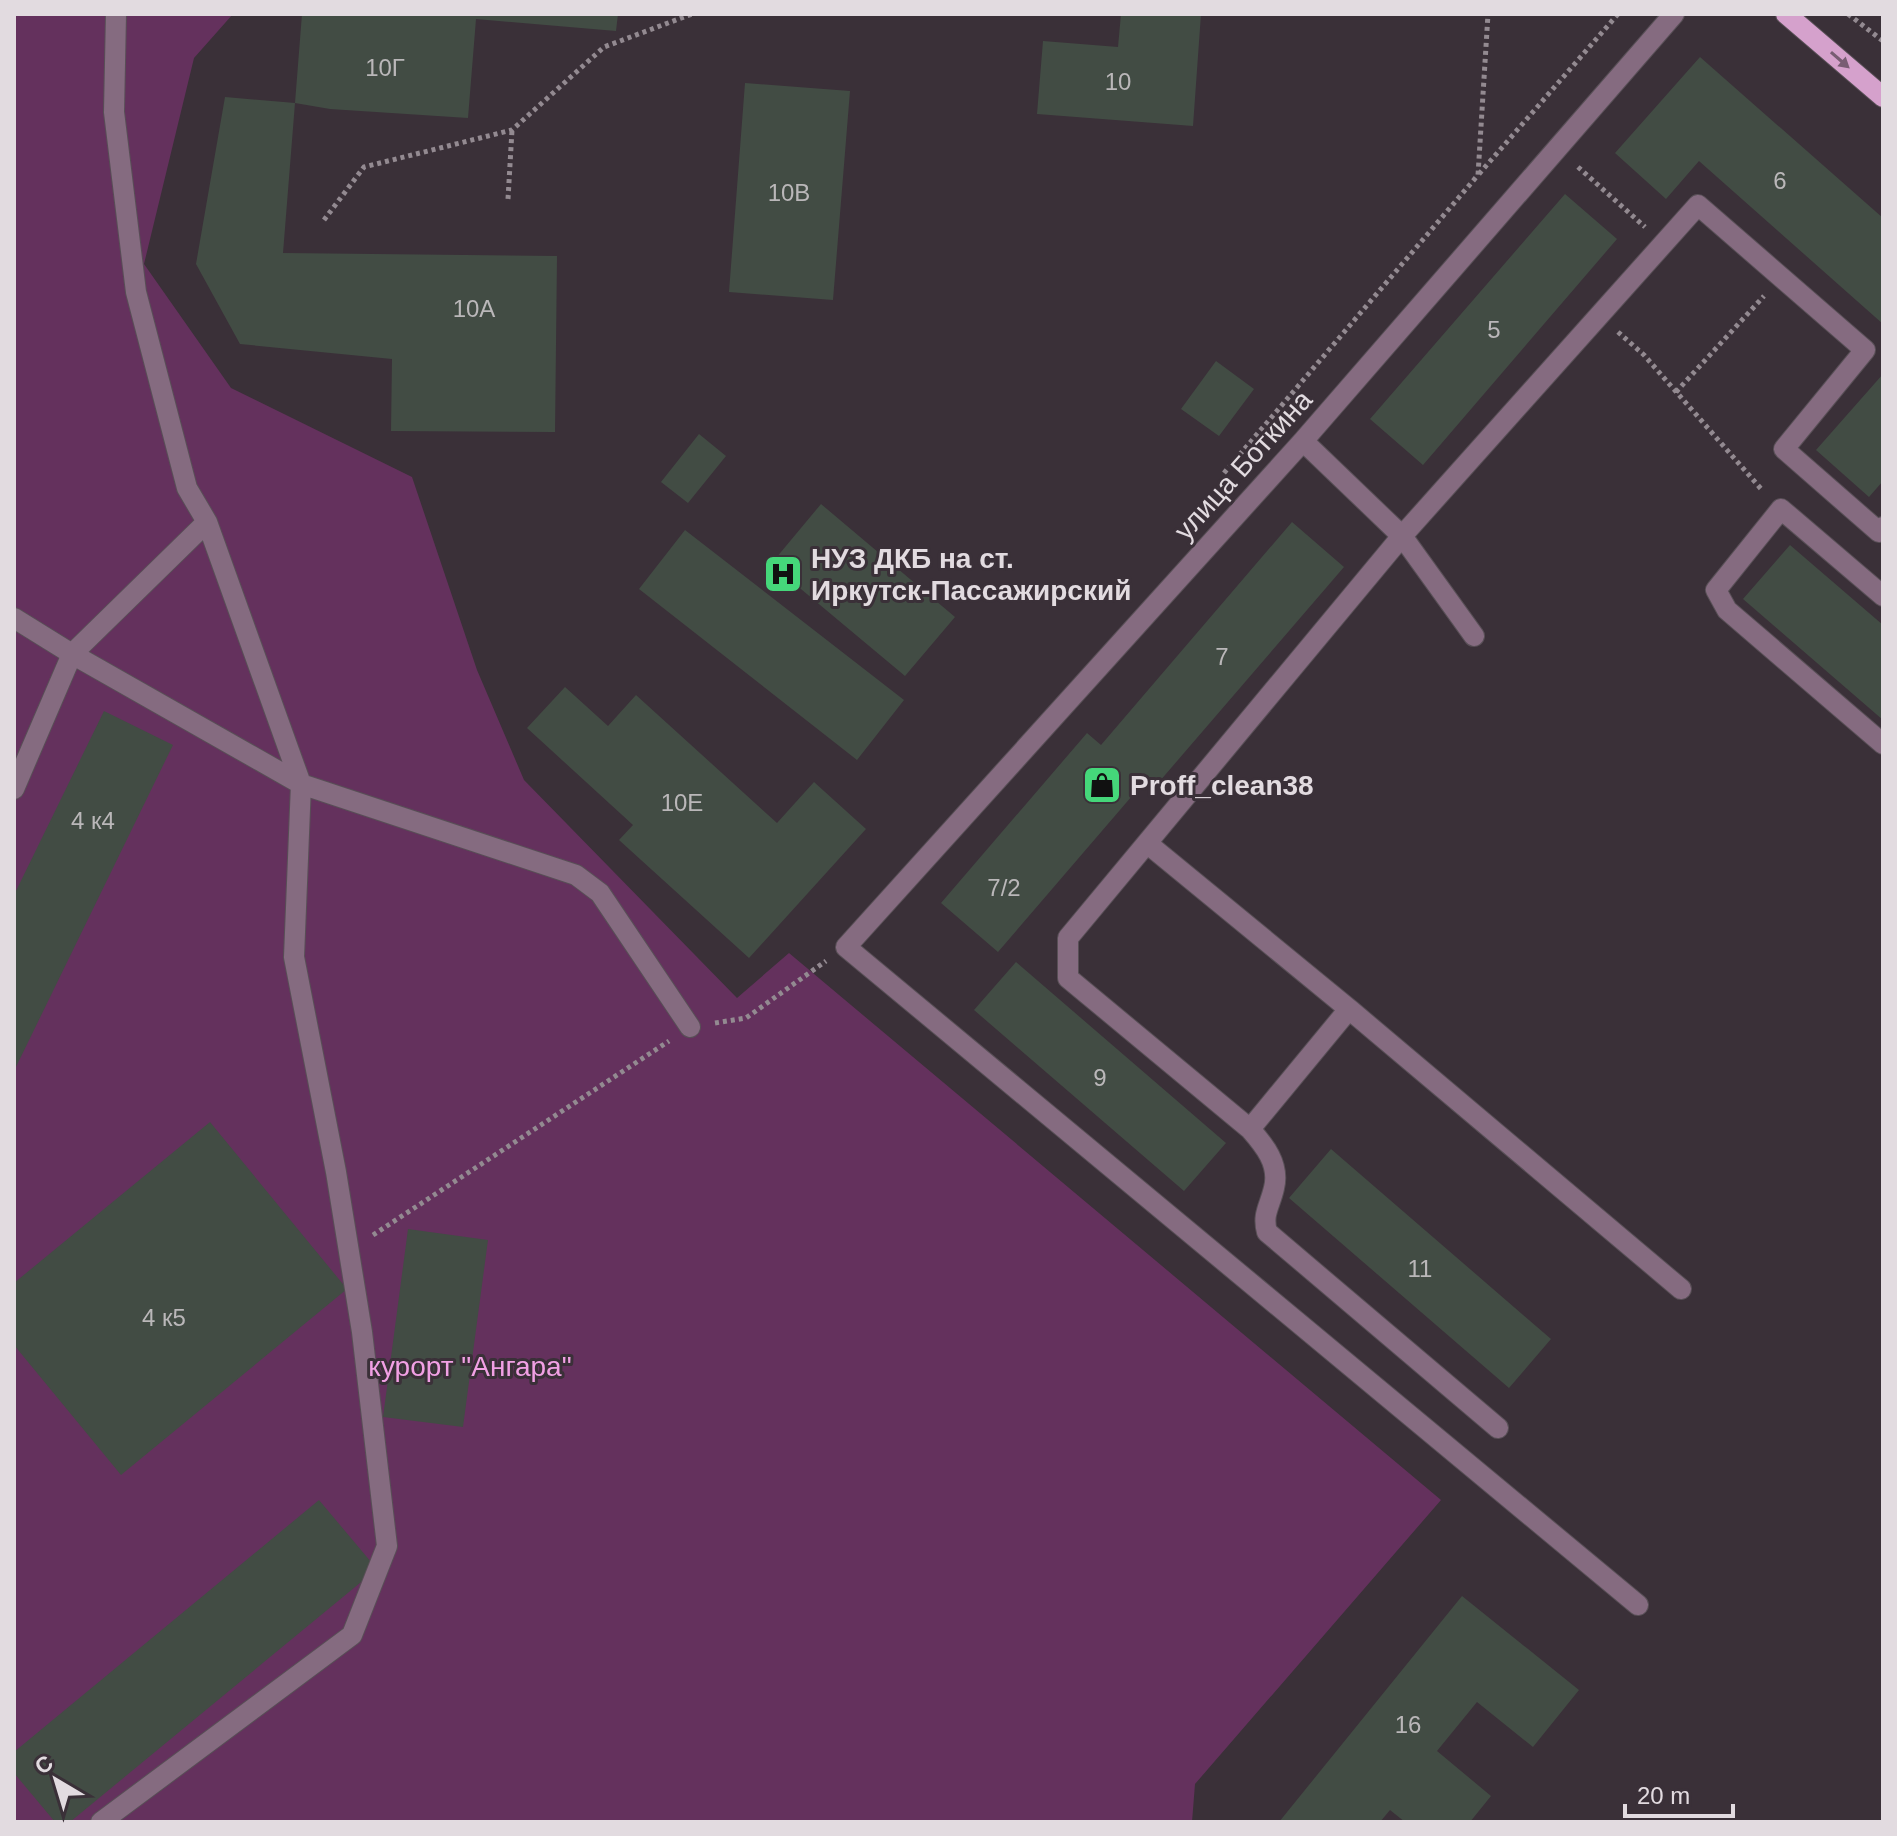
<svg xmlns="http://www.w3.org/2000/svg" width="1897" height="1836" font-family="Helvetica,sans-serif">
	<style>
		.green { fill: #64315d }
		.building { fill: #424c44 }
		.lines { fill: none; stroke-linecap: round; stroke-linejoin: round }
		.minor-casing { stroke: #584f56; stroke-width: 22 }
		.major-casing { stroke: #584f56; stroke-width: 22 }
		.path { stroke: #938a91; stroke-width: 5; stroke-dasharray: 4 4; stroke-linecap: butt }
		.minor { stroke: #856b80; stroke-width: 20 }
		.major { stroke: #d5a1cc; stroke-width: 20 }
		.oneway { fill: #785d73 }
		.labels { text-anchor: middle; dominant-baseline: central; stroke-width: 6; stroke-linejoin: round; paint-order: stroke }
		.number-label { font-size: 24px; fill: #bab7b9 }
		.street-label { font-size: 28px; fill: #e2dbe0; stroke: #3a3038 }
		.poi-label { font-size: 28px; font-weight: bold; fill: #e2dbe0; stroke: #3a3038; text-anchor: start }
		.park-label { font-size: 28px; fill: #f1a0e4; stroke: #3a3038 }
	</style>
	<rect width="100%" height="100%" fill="#3a3038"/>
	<path class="green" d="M 14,14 L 233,14 L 194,58 L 144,264 L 231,388 L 412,477 L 477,670 L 524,780 L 737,998 L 789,953 L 1441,1500 L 1195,1784 L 1192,1822 L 14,1822 Z"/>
	<path class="building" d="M 302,14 L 400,15 L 618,14 L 616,31 L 476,19 L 468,118 L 330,109 L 295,103 Z
		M 1121,14 L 1201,14 L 1193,126 L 1037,114 L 1043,41 L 1118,47 Z
		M 1700,57 L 1883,218 L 1883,324 L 1699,161 L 1666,199 L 1615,153 Z
		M 745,83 L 850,91 L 833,300 L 729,292 Z
		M 225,97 L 295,103 L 283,253 L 557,256 L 555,432 L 391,431 L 392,359 L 240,344 L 196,264 Z
		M 1565,194 L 1617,239 L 1423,465 L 1370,419 Z
		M 1216,361 L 1254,389 L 1219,436 L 1181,409 Z
		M 1883,374 L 1883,481 L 1869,497 L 1816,450 Z
		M 699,434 L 726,456 L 688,503 L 661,482 Z
		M 821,504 L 955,617 L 905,676 L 771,564 Z
		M 1292,522 L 1344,567 L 1153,789 L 1144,782 L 998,952 L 941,903 L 1087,733 L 1101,745 Z
		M 685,530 L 904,700 L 857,760 L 639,589 Z
		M 1790,545 L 1883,625 L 1883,720 L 1743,599 Z
		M 565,687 L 608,726 L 636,695 L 777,823 L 814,782 L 866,829 L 749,958 L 619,840 L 633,825 L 527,728 Z
		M 104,711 L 173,745 L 14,1071 L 14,895 Z
		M 1016,962 L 1226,1143 L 1184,1191 L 974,1010 Z
		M 210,1122 L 347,1289 L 121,1475 L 14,1345 L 14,1283 Z
		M 1331,1149 L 1551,1339 L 1509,1388 L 1289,1198 Z
		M 408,1229 L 488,1240 L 463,1427 L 383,1417 Z
		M 319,1500 L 377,1569 L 70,1822 L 55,1822 L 14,1773 L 14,1752 Z
		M 1462,1596 L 1579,1690 L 1533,1747 L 1477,1702 L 1437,1751 L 1491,1796 L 1470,1822 L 1405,1822 L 1390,1810 L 1380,1822 L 1279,1822 Z"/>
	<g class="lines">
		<g class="minor-casing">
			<path id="minor" d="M 116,14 L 114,112 L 136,292 L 187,488 L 207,522 L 301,784 L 72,654 L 207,522
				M 1303,441 L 1402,536 L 1698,205 L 1865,350 L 1784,449 L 1879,532 L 1883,527
				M 1883,596 L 1781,509 L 1716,590 L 1727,610 L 1883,744
				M 14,618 L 72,654 L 14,789
				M 1474,636 L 1402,536 L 1068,938 L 1068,978 L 1250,1129 C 1264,1145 1280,1164 1274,1188 C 1270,1206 1262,1214 1267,1232 L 1498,1428
				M 1148,844 L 1349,1009 L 1250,1129
				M 1349,1009 L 1681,1289
				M 1638,1605 L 846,947 L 1303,441 L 1674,14
				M 101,1822 L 352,1635 L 387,1546 L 362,1332 L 336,1172 L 294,957 L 301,784 L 576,875 L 600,893 L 690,1027"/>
		</g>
		<g class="major-casing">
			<path id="major" d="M 1786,14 L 1883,97"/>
		</g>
		<path class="path" d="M 1848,14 L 1883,41
			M 1578,167 L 1645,227
			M 1479,174 L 1618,14
			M 508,199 L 512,130
			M 324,220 L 364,167 L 512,130 L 604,47 L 692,14
			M 1618,332 L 1644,355 L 1762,490
			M 1676,392 L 1764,296
			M 1224,473 L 1478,175 L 1488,14
			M 715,1023 L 746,1018 L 826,961
			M 373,1235 L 669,1041"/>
		<use href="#minor" class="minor"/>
		<use href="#major" class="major"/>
	</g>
	<defs><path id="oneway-solid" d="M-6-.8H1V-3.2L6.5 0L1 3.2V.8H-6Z" transform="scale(2)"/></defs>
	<use class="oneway" href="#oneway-solid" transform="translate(1840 60) rotate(41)"/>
	<defs>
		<g id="hospital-square" transform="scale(2)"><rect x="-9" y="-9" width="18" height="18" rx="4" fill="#45d77a" stroke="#3a3038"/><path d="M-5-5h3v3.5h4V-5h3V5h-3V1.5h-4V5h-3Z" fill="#111"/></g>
		<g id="shop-square" transform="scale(2)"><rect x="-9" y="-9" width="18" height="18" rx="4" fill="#45d77a" stroke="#3a3038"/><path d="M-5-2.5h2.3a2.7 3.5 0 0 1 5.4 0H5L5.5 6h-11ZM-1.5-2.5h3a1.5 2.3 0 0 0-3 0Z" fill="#111"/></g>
	</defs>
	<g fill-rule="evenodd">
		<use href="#hospital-square" x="783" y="574"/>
		<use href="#shop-square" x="1102" y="785"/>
	</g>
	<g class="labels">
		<g class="number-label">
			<text x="385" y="67">10Г</text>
			<text x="1118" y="81">10</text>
			<text x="1780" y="180">6</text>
			<text x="789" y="192">10В</text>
			<text x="474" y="308">10А</text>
			<text x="1494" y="329">5</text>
			<text x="1222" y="656">7</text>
			<text x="682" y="802">10Е</text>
			<text x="93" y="820">4 к4</text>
			<text x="1004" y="887">7/2</text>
			<text x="1100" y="1077">9</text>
			<text x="1420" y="1268">11</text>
			<text x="164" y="1317">4 к5</text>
			<text x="1408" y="1724">16</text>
		</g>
		<g class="street-label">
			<text transform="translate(1243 465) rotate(-48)">улица Боткина</text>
		</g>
		<g class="poi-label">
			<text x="811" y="558">НУЗ ДКБ на ст.<tspan x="811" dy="32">Иркутск-Пассажирский</tspan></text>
			<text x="1130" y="785">Proff_clean38</text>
		</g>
		<g class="park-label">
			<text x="470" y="1366">курорт "Ангара"</text>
		</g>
	</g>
	<rect width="1897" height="1836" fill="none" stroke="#e2dbe0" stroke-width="32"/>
	<g transform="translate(56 1780) rotate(322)" stroke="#3a3038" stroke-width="6" paint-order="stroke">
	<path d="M0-6L14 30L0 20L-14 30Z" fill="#e2dbe0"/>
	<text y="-12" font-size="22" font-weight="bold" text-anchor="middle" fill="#e2dbe0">С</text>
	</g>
	<path d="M1625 1804v12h108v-12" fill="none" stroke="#e2dbe0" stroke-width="4"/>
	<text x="1637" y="1804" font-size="24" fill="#e2dbe0" stroke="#3a3038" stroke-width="6" paint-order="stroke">20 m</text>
</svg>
